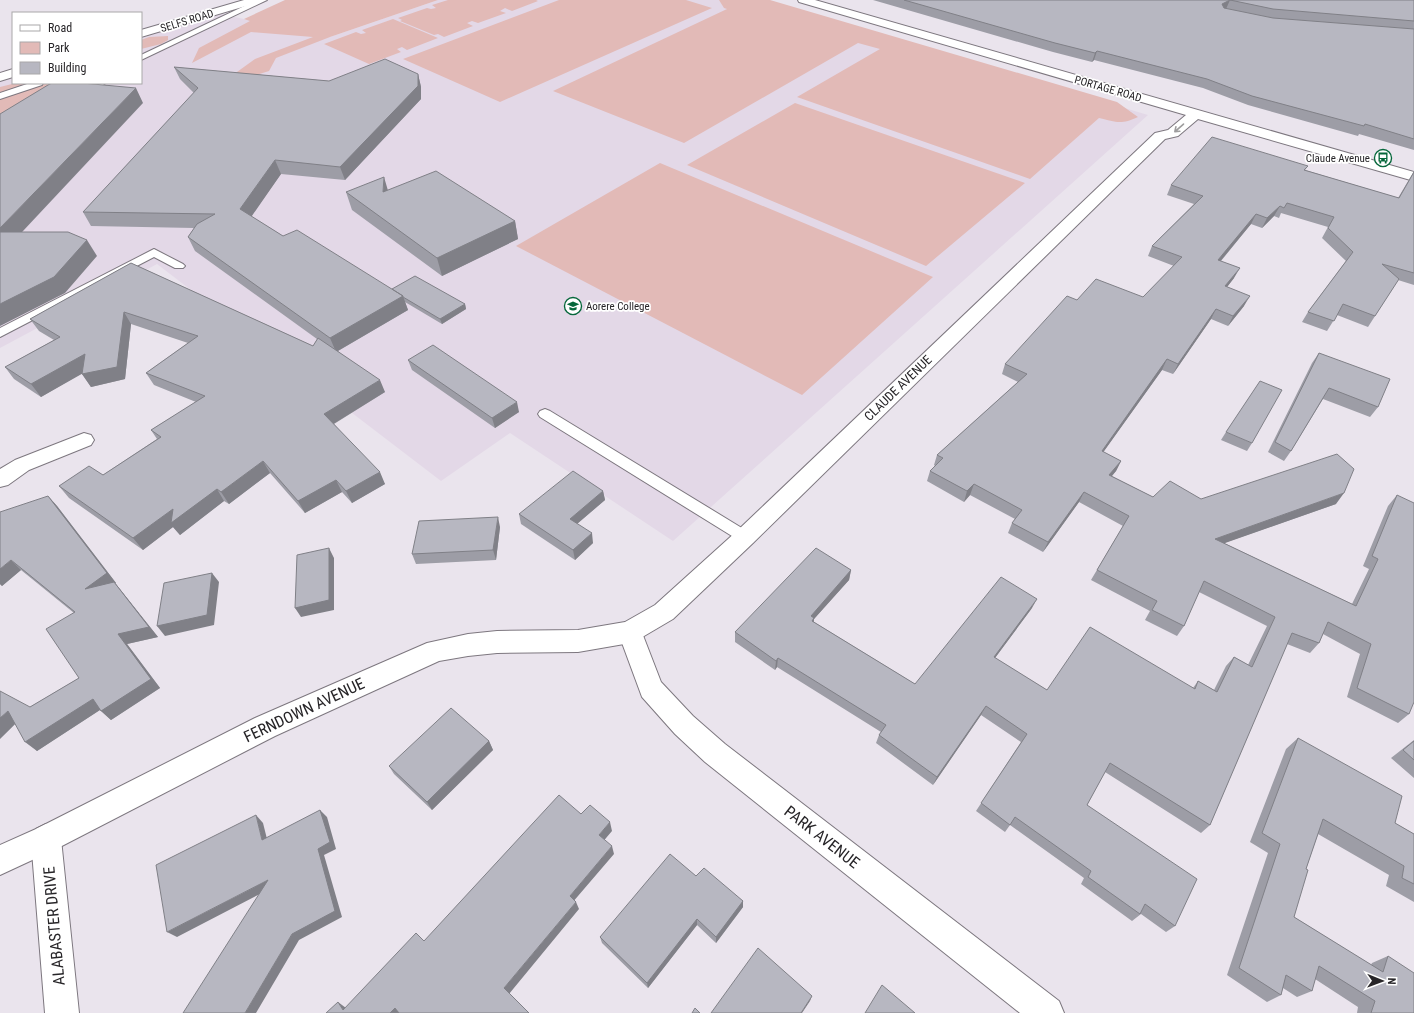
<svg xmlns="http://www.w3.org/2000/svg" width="1414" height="1013" font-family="'Roboto Condensed',sans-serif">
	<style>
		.built { fill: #e3d8e7 }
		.green { fill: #e2bab7 }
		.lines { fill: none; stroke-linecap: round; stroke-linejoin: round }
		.service-casing { stroke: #7d777f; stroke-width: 2 }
		.minor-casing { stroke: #7d777f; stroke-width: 2 }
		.tertiary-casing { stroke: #7d777f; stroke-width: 2 }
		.secondary-casing { stroke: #7d777f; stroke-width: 2 }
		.service { fill: #fff; fill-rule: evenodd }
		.minor { fill: #fff; fill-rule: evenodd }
		.tertiary { fill: #fff; fill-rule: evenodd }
		.secondary { fill: #fff; fill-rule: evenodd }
		.wall { fill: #9d9da6 }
		.shaded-wall { fill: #808087 }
		.building { fill: #b7b7c1; stroke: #808087 }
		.oneway { stroke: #9e9d9e }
		.labels { text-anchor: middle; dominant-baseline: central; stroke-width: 3.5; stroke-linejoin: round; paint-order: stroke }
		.far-street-label { font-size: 11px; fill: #272528; stroke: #fff }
		.far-poi-label { font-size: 11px; fill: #272528; stroke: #fff; text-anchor: end }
		.street-label { font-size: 13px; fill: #272528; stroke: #fff }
		.near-street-label { font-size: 16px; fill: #272528; stroke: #fff }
	</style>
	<rect width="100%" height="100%" fill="#eae4ed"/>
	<path class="built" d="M 438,0 L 763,0 L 1148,115 L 673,541 L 510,433 L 441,481 L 157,264 L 0,348 L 0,81 L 13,77 L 13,83 L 141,83 L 141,38 L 220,14 L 330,37 Z"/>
	<path class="green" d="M 285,0 L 438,0 L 330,37 L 276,58 L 269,71 L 247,78 L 230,77 L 255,59 L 313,37 L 251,32 L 192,63 L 199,48 L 250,21 L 244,19 Z
		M 448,0 L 536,0 L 538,1 L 512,11 L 505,8 L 500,11 L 506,13 L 478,23 L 472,21 L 467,23 L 473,26 L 444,37 L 438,34 L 434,35 L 400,21 L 402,20 L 398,18 L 427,8 L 431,9 L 436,8 L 432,5 Z
		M 559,0 L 686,0 L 712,8 L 500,102 L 403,59 Z
		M 719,0 L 770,0 L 1117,102 L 1138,117 C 1121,125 1116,122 1099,118 L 1030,179 L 797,97 L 880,49 L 858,43 L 684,143 L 553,91 L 727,9 L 724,8 Z
		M 393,19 L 438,38 L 407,50 L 402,47 L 397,49 L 401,52 L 369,64 L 324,44 L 356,32 L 361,34 L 366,33 L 362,30 Z
		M 168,36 L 168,40 L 161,44 L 141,49 L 141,40 L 149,37 Z
		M 16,83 L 71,83 L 0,114 L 0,87 Z
		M 795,103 L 1025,183 L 926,266 L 687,165 Z
		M 660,163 L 933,277 L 802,395 L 516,246 Z"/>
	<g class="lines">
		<g class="service-casing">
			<path id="service" d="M 257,0 L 267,0 L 141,60 L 141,55 Z
				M 30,83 L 43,83 L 42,85 L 0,99 L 0,93 Z
				M 91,83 L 101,83 L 111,89 L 119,90 L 120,92 C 112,100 97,90 91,83 Z
				M 154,249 L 183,264 L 185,266 L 183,268 L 175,268 L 154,257 L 0,337 L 0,328 Z
				M 545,409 L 550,411 L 750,533 L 753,537 L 750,541 L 745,543 L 740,541 L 540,417 L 538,414 L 540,411 Z"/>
		</g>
		<g class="minor-casing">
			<path id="minor" d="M 244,0 L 260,0 L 259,2 L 141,37 L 141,30 Z
				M 13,69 L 13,77 L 0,81 L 0,73 Z
				M 84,433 L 91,435 L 94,440 L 91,445 L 29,470 L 8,485 L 0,487 L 0,469 L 15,460 Z
				M 46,824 L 56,829 L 61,839 L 79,1013 L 45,1013 L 31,839 L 36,829 Z"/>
		</g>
		<g class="tertiary-casing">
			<path id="tertiary" d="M 630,621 L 639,625 L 661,682 L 693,716 L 725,744 L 1059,1001 L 1064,1013 L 1020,1013 L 705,762 L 675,734 L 642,697 L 618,632 L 621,625 Z"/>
		</g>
		<g class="secondary-casing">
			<path id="secondary" d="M 798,0 L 815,0 L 1414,172 L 1414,181 L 1198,119 L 1178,136 L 1165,139 L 753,543 L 673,619 L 639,639 L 630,643 L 578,652 L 497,653 L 468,656 L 439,661 L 275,736 L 56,849 L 0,875 L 0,845 L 36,829 L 255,718 L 427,643 L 468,634 L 497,631 L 578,630 L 625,622 L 655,605 L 737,531 L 1155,133 L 1168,130 L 1186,115 L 799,2 Z"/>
		</g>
		<use href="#service" class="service"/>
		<use href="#minor" class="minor"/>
		<use href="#tertiary" class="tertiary"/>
		<use href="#secondary" class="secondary"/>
	</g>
	<path class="wall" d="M 873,0 L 1414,0 L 1414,150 L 1359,134 L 1358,136 L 1248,105 L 1203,88 L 1094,60 L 1092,62 L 1053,52 Z
		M 174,67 L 329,81 L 418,74 L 421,87 L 421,99 L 345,180 L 281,174 L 251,216 L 283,236 L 392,289 L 465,304 L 466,309 L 442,324 L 405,302 L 408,310 L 338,351 L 385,392 L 334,424 L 385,484 L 352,503 L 342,492 L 305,513 L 270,473 L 229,504 L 224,501 L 180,535 L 173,527 L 143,550 L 69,498 L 59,486 L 103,475 L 157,439 L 151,430 L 196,402 L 154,385 L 146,373 L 188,343 L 131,324 L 125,379 L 91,387 L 82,374 L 82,373 L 41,397 L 14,379 L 5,367 L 54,340 L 39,331 L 30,319 L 131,263 L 313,346 L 317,339 L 195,251 L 188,237 L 194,228 L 91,226 L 83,212 L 194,93 L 180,79 Z
		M 1308,166 L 1305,170 L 1398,198 L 1414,171 L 1414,285 L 1398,280 L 1368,327 L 1337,315 L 1327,331 L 1302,322 L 1308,312 L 1346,261 L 1322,238 L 1328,227 L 1281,213 L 1279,218 L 1274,216 L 1262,228 L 1251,224 L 1221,261 L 1234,278 L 1227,287 L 1244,306 L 1228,326 L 1211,319 L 1173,374 L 1162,370 L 1103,452 L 1121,461 L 1116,471 L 1112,476 L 1153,497 L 1201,499 L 1336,504 L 1224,543 L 1352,604 L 1369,569 L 1363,566 L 1388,506 L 1397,495 L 1409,714 L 1398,723 L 1347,697 L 1360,654 L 1323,634 L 1319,643 L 1310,653 L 1287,644 L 1210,825 L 1201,833 L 1105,772 L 1087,805 L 1175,926 L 1166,932 L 1141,914 L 1132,921 L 1081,884 L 1084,878 L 1010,825 L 1005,832 L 976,811 L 1021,742 L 981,715 L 933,785 L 876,743 L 879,735 L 881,732 L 777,667 L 775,670 L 735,642 L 735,632 L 851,570 L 849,580 L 814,619 L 814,622 L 915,684 L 1032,608 L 995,658 L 1047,690 L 1193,688 L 1198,681 L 1214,690 L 1226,666 L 1234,657 L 1248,665 L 1267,626 L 1199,592 L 1184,626 L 1177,636 L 1145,620 L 1150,611 L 1091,580 L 1123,526 L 1079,502 L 1043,552 L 1008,533 L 1012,523 L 1015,519 L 970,495 L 964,502 L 927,481 L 930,471 L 935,466 L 934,465 L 937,455 L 1018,382 L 1002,374 L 1005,364 L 1077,300 L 1143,297 L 1174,266 L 1148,256 L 1152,246 L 1194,204 L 1167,195 L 1171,185 Z
		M 388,190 L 515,221 L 518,239 L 442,276 L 352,210 L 346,192 Z
		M 1319,353 L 1378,407 L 1370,417 L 1323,399 L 1291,451 L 1284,461 L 1268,452 L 1312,363 Z
		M 408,360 L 519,412 L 495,428 L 412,370 Z
		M 1226,432 L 1252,443 L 1247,451 L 1221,440 Z
		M 603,491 L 605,500 L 577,524 L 593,543 L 575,560 L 521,524 L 519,514 Z
		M 48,496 L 57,506 L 116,583 L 115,583 L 123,593 L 158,637 L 127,644 L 160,688 L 111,720 L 100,710 L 37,751 L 15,724 L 0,739 L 30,707 L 79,678 L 74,613 L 21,570 L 2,586 L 0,584 Z
		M 500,527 L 496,560 L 416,564 L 412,554 Z
		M 1298,738 L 1395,823 L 1414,834 L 1414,902 L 1386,886 L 1389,875 L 1318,834 L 1306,869 L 1294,917 L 1371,965 L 1372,963 L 1388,956 L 1414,1013 L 1357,1013 L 1358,1007 L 1315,979 L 1312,991 L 1297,997 L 1283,988 L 1281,995 L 1267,1002 L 1227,975 L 1268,853 L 1250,842 L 1286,749 Z
		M 1414,740 L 1414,778 L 1391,758 Z
		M 489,741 L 493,750 L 432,810 L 394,774 L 389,766 Z
		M 696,876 L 743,901 L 743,907 L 716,943 L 697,925 L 648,988 L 602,943 L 600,937 Z"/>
	<path class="shaded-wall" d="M 1230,0 L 1226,9 L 1219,13 L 1222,4 Z
		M 1097,51 L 1094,60 L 1092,62 L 1095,53 Z
		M 418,74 L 421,87 L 421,99 L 345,180 L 340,167 Z
		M 136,88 L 143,103 L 8,247 L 0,237 L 0,228 Z
		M 275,160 L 281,174 L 247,223 L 240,209 Z
		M 384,177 L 389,194 L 383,192 Z
		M 1280,206 L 1274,216 L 1262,228 L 1267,218 Z
		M 1256,214 L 1251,224 L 1213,270 L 1218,260 Z
		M 515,221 L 518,239 L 442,276 L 437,258 Z
		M 87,240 L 97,256 L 65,293 L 0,326 L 0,304 Z
		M 1240,268 L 1234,278 L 1220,296 L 1225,286 Z
		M 403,296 L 408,310 L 336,352 L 330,338 Z
		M 1250,296 L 1244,306 L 1228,326 L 1233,316 Z
		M 465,304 L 466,309 L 442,324 L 440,319 Z
		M 1216,309 L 1211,319 L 1173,374 L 1178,364 Z
		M 124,312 L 131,324 L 125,379 L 91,387 L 82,374 Z
		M 85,354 L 94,367 L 41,397 L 31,384 Z
		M 1167,359 L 1162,370 L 1097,461 L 1102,451 Z
		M 380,380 L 385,392 L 330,426 L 324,414 Z
		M 517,402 L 519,412 L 495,428 L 492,418 Z
		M 263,461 L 270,473 L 229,504 L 221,492 Z
		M 1121,461 L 1116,471 L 1104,485 L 1109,475 Z
		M 380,472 L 385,484 L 352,503 L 346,491 Z
		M 336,480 L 342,492 L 305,513 L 298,501 Z
		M 974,484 L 970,495 L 964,502 L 967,491 Z
		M 217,489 L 224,501 L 180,535 L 173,527 L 143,550 L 133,538 L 173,509 Z
		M 603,491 L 605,500 L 571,529 L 570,519 Z
		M 1084,492 L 1079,502 L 1043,552 L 1048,542 Z
		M 1344,493 L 1336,504 L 1208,549 L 1215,539 Z
		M 48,496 L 57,506 L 116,583 L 115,583 L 123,593 L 158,637 L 127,644 L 160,688 L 111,720 L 101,711 L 118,634 L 85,589 Z
		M 498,517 L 500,527 L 496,560 L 493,550 Z
		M 592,533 L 593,543 L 575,560 L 573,550 Z
		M 329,548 L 334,558 L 334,610 L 301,617 L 295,608 Z
		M 11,560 L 21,570 L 2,586 L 0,584 L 0,569 Z
		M 851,570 L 849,580 L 814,619 L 813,628 L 811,616 Z
		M 212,573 L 219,582 L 214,625 L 165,636 L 157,626 Z
		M 1037,599 L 1032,608 L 989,666 L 994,657 Z
		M 778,658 L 777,667 L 775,670 L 776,661 Z
		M 93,699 L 103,708 L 37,751 L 25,742 Z
		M 986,706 L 981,715 L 933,785 L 937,777 Z
		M 8,711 L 19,720 L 0,739 L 0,718 Z
		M 489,741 L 493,750 L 432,810 L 427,802 Z
		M 320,810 L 327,817 L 336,849 L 324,855 L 342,917 L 299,940 L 256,1013 L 245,1013 L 292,934 L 318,849 Z
		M 256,815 L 263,823 L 269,847 L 262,840 Z
		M 610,822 L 612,831 L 601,844 L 599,835 Z
		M 612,846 L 614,854 L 572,903 L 570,896 Z
		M 268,880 L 275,886 L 177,937 L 167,932 Z
		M 743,901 L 743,907 L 716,943 L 716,937 Z
		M 576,902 L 579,909 L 509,994 L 504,988 Z
		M 697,919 L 697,925 L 648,988 L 647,983 Z
		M 812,996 L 810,1001 L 802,1013 L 801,1013 Z
		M 338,1002 L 346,1008 L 343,1010 Z
		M 395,1008 L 400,1013 L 390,1013 Z"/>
	<path class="building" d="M 904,0 L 1414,0 L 1414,21 L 1273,9 L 1230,0 L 1222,4 L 1224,8 L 1273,18 L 1414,29 L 1414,139 L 1365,124 L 1364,126 L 1252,96 L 1207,79 L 1097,51 L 1095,53 L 1055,43 Z
		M 385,59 L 418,74 L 418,86 L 340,167 L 275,160 L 240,209 L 283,236 L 297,230 L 403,296 L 330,338 L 188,237 L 197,224 L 215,214 L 83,212 L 198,88 L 174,67 L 329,81 Z
		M 52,83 L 82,83 L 136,88 L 0,228 L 0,114 L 48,85 Z
		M 1212,137 L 1308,166 L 1304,170 L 1399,198 L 1414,172 L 1414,273 L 1382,264 L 1399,279 L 1375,316 L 1343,304 L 1334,321 L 1308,312 L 1353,252 L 1328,228 L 1334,217 L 1287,203 L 1284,208 L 1280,206 L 1267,218 L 1256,214 L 1218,260 L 1240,268 L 1225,286 L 1250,296 L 1233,316 L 1216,309 L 1178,364 L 1167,359 L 1102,451 L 1121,461 L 1109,475 L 1153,497 L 1170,481 L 1201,499 L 1337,454 L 1354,469 L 1344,493 L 1215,539 L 1356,606 L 1378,559 L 1372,556 L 1397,495 L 1414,503 L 1414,702 L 1409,714 L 1357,688 L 1371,644 L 1328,622 L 1319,643 L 1292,633 L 1210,825 L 1110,763 L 1087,805 L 1197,879 L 1175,926 L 1145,904 L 1140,914 L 1088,877 L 1091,871 L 1015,817 L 1010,825 L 981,803 L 1027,734 L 986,706 L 937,777 L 879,735 L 886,725 L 778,658 L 776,661 L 735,632 L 816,548 L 851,570 L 811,616 L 814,618 L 812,621 L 915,684 L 1001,577 L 1037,599 L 994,657 L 1047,690 L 1090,627 L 1195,689 L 1198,681 L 1217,692 L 1234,657 L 1252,667 L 1275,617 L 1204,581 L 1184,626 L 1152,610 L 1157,601 L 1097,570 L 1129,516 L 1084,492 L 1048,542 L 1012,523 L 1022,510 L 974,484 L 967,491 L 930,471 L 943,458 L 937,455 L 1027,374 L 1005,364 L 1067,296 L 1077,300 L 1096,279 L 1143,297 L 1182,257 L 1152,246 L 1203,196 L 1171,185 Z
		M 436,171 L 515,221 L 437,258 L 346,192 L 384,177 L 383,192 Z
		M 0,232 L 68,232 L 87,240 L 54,277 L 0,304 Z
		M 131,263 L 313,346 L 318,338 L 380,380 L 324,414 L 380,472 L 346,491 L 336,480 L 298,501 L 263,461 L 221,492 L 217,489 L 171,523 L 173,509 L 133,538 L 59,486 L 89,466 L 103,475 L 161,437 L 151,430 L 205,396 L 146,373 L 198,336 L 124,312 L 117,367 L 82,374 L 85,354 L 31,384 L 5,367 L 60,337 L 30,319 Z
		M 415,276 L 465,304 L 440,319 L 403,297 L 403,296 L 392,289 Z
		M 433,345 L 517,402 L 492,418 L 408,360 Z
		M 1319,353 L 1390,379 L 1378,407 L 1329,388 L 1291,451 L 1275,442 Z
		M 1260,381 L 1282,390 L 1252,443 L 1226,432 Z
		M 573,471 L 603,491 L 570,519 L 592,533 L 573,550 L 519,514 Z
		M 48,496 L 107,573 L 85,589 L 114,582 L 149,627 L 118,634 L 151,679 L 101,711 L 93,699 L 25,742 L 8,711 L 0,718 L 0,691 L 30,707 L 79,678 L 46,629 L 75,612 L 11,560 L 0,569 L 0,512 Z
		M 498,517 L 493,550 L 412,554 L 419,521 Z
		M 329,548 L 329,600 L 295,608 L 297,555 Z
		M 212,573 L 207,615 L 157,626 L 164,583 Z
		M 451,708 L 489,741 L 427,802 L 389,766 Z
		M 1298,738 L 1402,796 L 1395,823 L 1414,834 L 1414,884 L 1402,878 L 1404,866 L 1323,819 L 1306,869 L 1308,870 L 1294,917 L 1383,972 L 1388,956 L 1414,973 L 1414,1013 L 1371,1013 L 1375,1001 L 1319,966 L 1312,991 L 1286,975 L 1281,995 L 1239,968 L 1280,844 L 1262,833 Z
		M 1414,741 L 1414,760 L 1403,750 Z
		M 559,795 L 581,814 L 590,805 L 610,822 L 599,835 L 612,846 L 570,896 L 576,902 L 504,988 L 529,1013 L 399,1013 L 395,1008 L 390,1013 L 326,1013 L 338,1002 L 343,1010 L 416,933 L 424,941 Z
		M 320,810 L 330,842 L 318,849 L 335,911 L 292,934 L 245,1013 L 183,1013 L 268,880 L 167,932 L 156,865 L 256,815 L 262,840 Z
		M 670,854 L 696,876 L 704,868 L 743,901 L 716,937 L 697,919 L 647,983 L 600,937 Z
		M 758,948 L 812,996 L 801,1013 L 711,1013 Z
		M 882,985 L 915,1013 L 865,1013 Z
		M 695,1008 L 700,1013 L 692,1013 Z"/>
	<defs><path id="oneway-shaft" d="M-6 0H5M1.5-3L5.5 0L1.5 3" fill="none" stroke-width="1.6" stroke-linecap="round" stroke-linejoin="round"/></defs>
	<use class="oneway" href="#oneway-shaft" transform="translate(1179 128) rotate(139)"/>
	<defs>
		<g id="bus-ring" transform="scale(0.9)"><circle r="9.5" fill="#fff" stroke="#06673b" stroke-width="1.5"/><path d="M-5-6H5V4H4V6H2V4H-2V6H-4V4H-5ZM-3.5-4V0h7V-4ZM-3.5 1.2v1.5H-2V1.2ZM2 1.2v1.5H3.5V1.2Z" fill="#06673b"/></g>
		<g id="school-ring" transform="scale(0.9)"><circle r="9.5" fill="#fff" stroke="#06673b" stroke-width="1.5"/><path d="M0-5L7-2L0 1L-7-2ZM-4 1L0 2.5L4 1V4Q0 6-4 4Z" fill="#06673b"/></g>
	</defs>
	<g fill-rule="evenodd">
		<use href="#bus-ring" x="1383" y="158"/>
		<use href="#school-ring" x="573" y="306"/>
	</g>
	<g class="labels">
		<g class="far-street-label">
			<text transform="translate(187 21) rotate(-17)">SELFS ROAD</text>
			<text transform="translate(1108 89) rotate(16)">PORTAGE ROAD</text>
		</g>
		<g class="far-poi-label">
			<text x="1370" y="158">Claude Avenue</text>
			<text x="586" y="306" text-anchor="start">Aorere College</text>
		</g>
		<g class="street-label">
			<text transform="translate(898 388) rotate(-44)">CLAUDE AVENUE</text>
		</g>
		<g class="near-street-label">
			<text transform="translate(304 710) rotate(-25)">FERNDOWN AVENUE</text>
			<text transform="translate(822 837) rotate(38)">PARK AVENUE</text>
			<text transform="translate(54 926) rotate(-95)">ALABASTER DRIVE</text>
		</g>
	</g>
	<rect x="12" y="12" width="130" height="72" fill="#ffffff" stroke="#a9a8a9"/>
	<rect x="20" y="25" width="20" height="6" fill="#ffffff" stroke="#a9a8a9"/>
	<text x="48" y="32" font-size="12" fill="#272528">Road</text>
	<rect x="20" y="42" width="20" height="12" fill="#e2bab7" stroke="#a9a8a9"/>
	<text x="48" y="52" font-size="12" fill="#272528">Park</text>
	<rect x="20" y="62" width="20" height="12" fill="#b7b7c1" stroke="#a9a8a9"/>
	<text x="48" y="72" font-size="12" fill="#272528">Building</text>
	<g transform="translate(1382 981) rotate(91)" stroke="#ffffff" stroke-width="3" paint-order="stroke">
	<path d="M0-3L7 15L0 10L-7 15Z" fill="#272528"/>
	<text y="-6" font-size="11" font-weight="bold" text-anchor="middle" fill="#272528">N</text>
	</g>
</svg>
